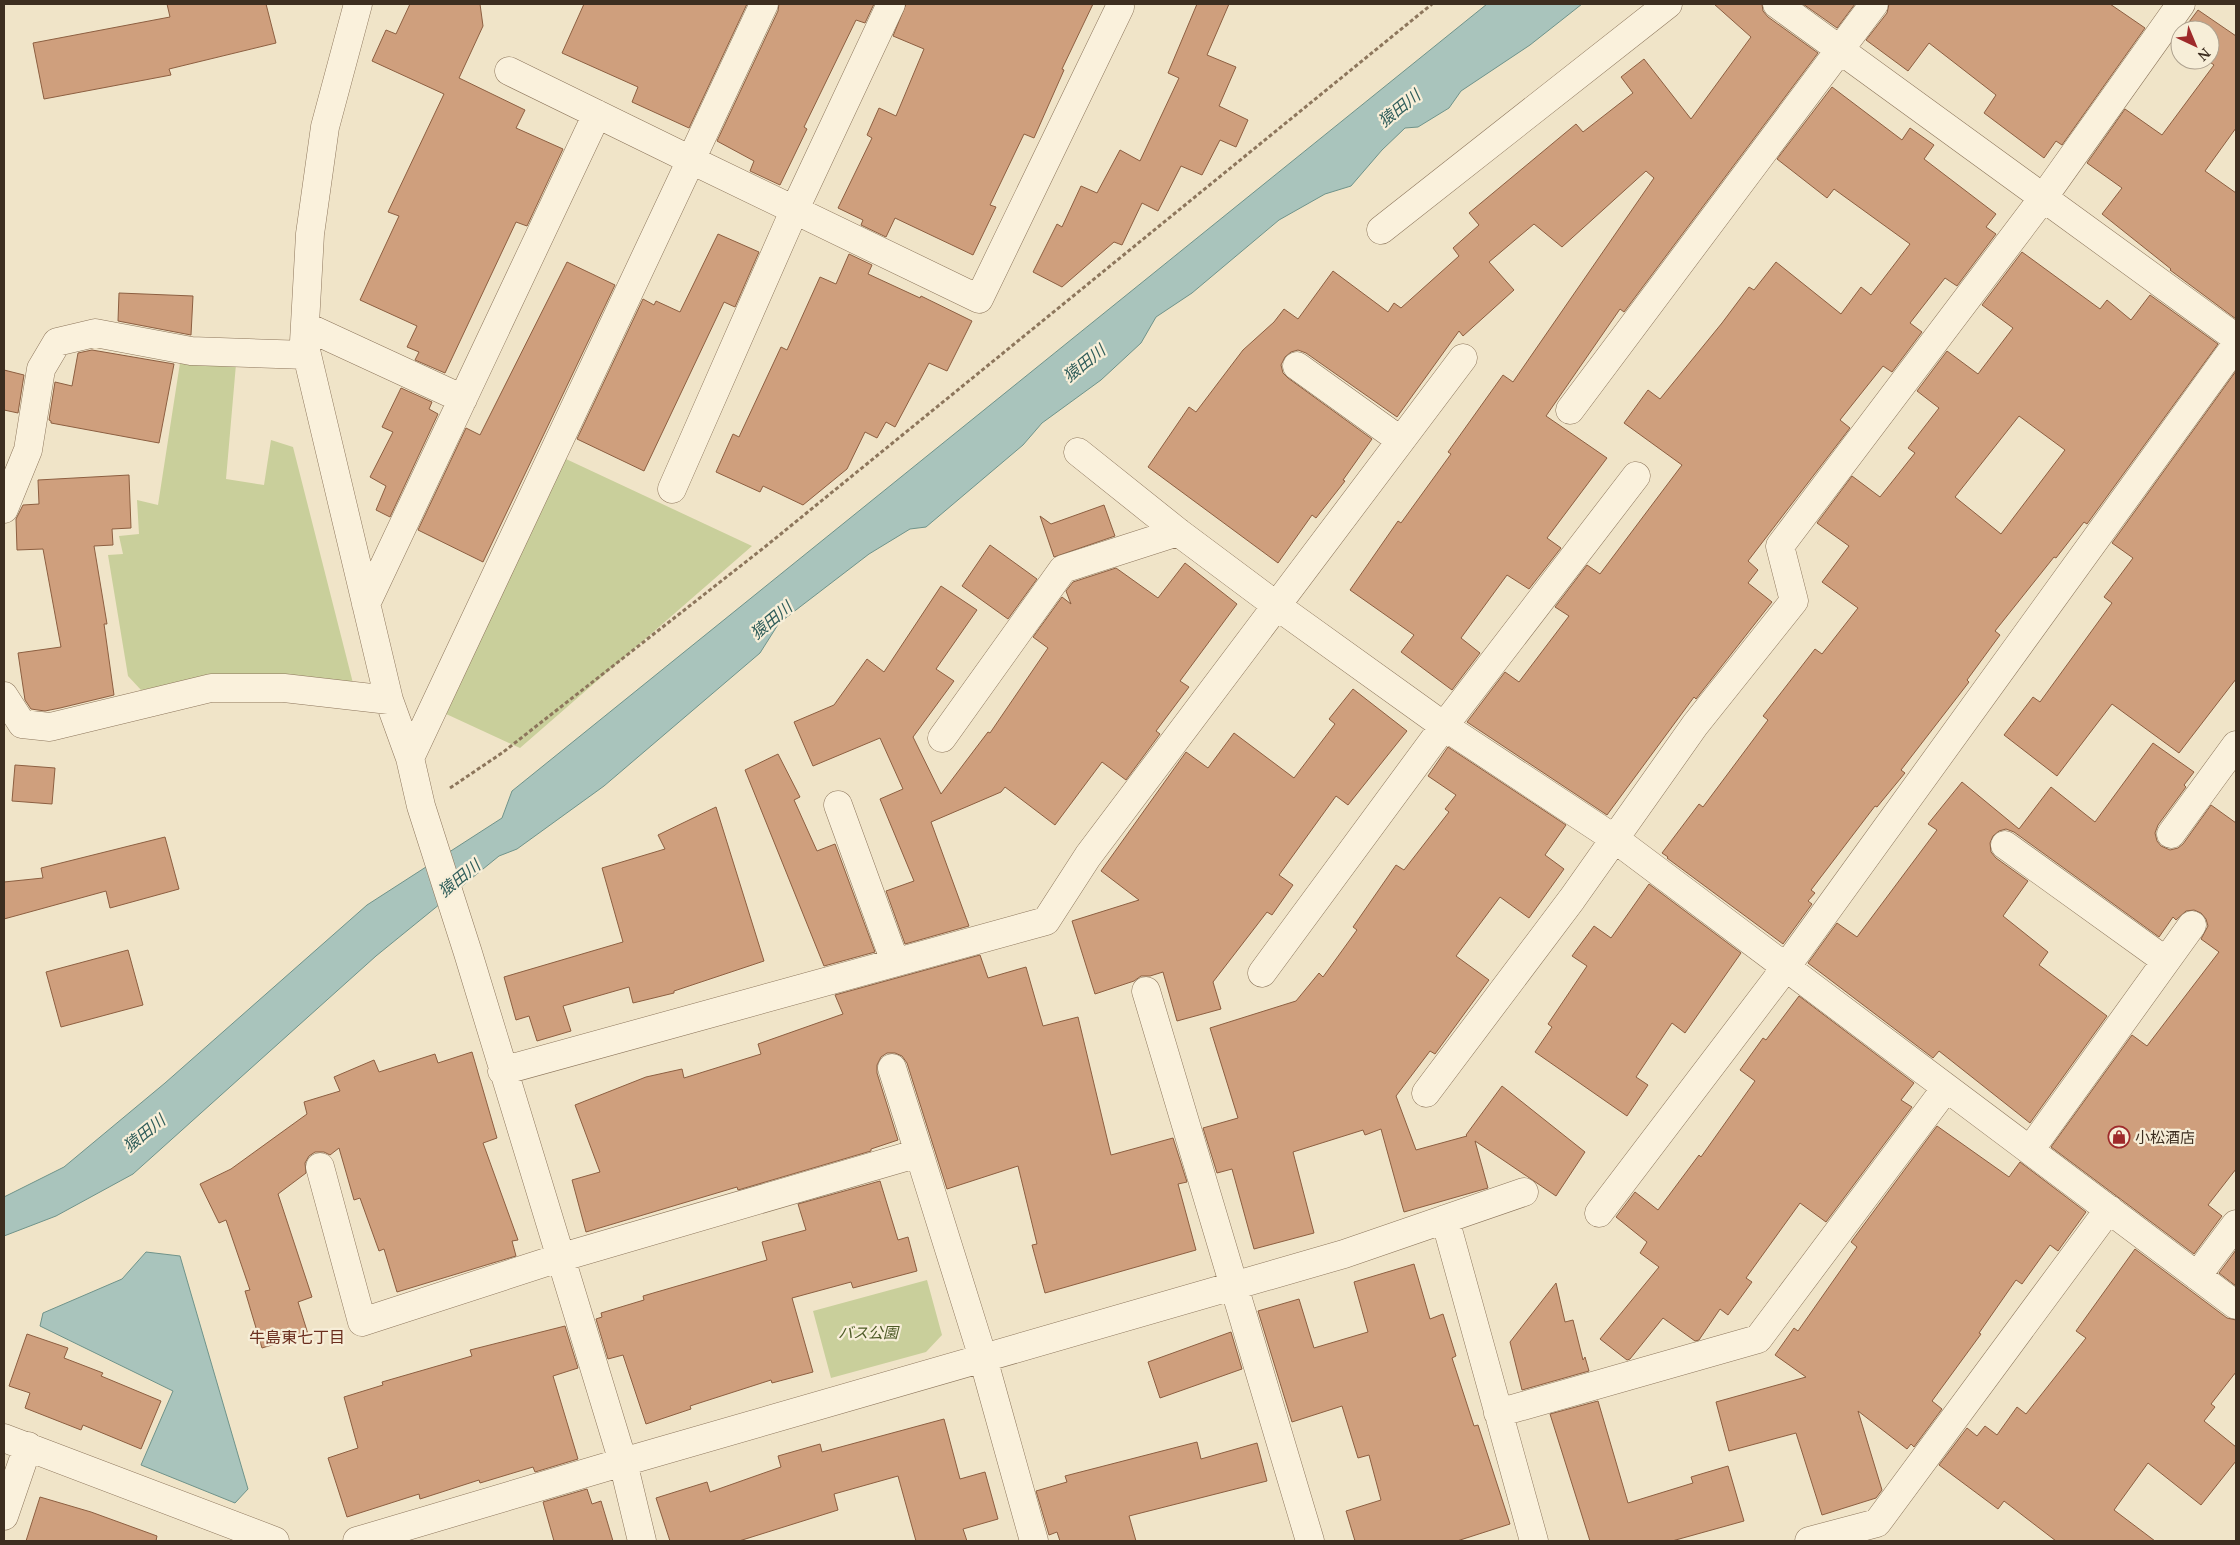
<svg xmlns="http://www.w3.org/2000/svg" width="2240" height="1545" font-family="'Noto Serif','Noto Sans JP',serif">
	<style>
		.green { fill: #c9cf9b }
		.water { fill: #a9c4bc; stroke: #6f938a }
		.building { fill: #cf9f7d; stroke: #8d5f41; fill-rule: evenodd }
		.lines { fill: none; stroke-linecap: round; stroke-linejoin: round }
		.minor-casing { stroke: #8d765c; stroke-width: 29 }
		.path { stroke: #8d765c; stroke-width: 3; stroke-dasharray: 4 2.5; stroke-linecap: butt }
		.minor { stroke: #faf1dc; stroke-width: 28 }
		.labels { text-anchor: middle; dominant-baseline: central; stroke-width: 4.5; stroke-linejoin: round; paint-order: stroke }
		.poi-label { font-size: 15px; fill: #3d2e20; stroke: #f7eed8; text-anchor: start }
		.park-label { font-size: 15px; font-style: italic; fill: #4d5a26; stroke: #f7eed8 }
		.water-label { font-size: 16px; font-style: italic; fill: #2f5d5a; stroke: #f7eed8 }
		.neighbourhood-label { font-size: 16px; fill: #6b2e1e; stroke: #f7eed8 }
	</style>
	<rect width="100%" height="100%" fill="#f0e4c8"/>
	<path class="green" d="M 180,363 L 236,364 L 226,479 L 264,485 L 271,440 L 293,447 L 354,687 L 214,677 L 141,690 L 128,676 L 108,555 L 123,554 L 119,536 L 139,534 L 137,500 L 158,505 Z
		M 566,459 L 752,546 L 520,748 L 444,713 Z
		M 927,1280 L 942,1335 L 926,1352 L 831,1378 L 813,1311 Z"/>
	<path class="water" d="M 1487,4 L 1582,4 L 1530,45 L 1461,91 L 1449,108 L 1418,127 L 1405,128 L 1382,150 L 1351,186 L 1325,194 L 1279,220 L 1192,293 L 1156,317 L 1141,343 L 1101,380 L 1042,423 L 1023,445 L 926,527 L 910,529 L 869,554 L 779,623 L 760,653 L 604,786 L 517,849 L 499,856 L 376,956 L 133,1174 L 56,1216 L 4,1236 L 4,1197 L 64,1167 L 165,1083 L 367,905 L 502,818 L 512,791 Z
		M 146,1252 L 180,1256 L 248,1489 L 235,1503 L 141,1465 L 173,1391 L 40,1326 L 43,1313 L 122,1279 Z"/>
	<path class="building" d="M 167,4 L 266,4 L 276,43 L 169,69 L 171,75 L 44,99 L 33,43 L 170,17 Z
		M 410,4 L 480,4 L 483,26 L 459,78 L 525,110 L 516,128 L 563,149 L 527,226 L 516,222 L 445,373 L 415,360 L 419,352 L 407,347 L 417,326 L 360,300 L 399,216 L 388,212 L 444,94 L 372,61 L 386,30 L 396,34 Z
		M 584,4 L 747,4 L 689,128 L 632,102 L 638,87 L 562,53 Z
		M 779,4 L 874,4 L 865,23 L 856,20 L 804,127 L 807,129 L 780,185 L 750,171 L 754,161 L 717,141 L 778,11 Z
		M 906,4 L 1093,4 L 1062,69 L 1064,70 L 1034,138 L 1024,134 L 990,205 L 996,207 L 973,255 L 895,218 L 886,237 L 861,225 L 863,220 L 838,208 L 872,138 L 867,135 L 879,108 L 896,116 L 924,49 L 893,36 Z
		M 1197,4 L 1229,4 L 1207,55 L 1236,67 L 1219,106 L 1248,120 L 1236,147 L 1220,140 L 1202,175 L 1181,166 L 1158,211 L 1142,203 L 1122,245 L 1114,242 L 1062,287 L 1033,272 L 1057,224 L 1062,227 L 1081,186 L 1097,193 L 1120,150 L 1140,161 L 1179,78 L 1168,73 Z
		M 1714,4 L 1762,4 L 1763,11 L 1768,17 L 1818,53 L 1624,312 L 1620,309 L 1546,416 L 1607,458 L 1547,538 L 1561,548 L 1529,589 L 1507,575 L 1461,638 L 1480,653 L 1452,690 L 1401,652 L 1414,635 L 1350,590 L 1398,521 L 1401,523 L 1451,454 L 1448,452 L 1503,375 L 1513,382 L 1654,178 L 1646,171 L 1562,247 L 1534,224 L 1489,262 L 1514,290 L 1463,336 L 1459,331 L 1397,417 L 1306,353 L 1298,350 L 1291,352 L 1285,357 L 1281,365 L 1283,373 L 1288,378 L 1372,439 L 1343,480 L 1345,481 L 1316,518 L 1312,515 L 1278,563 L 1148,467 L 1189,407 L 1196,412 L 1243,350 L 1274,322 L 1284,309 L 1298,319 L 1333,271 L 1388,312 L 1394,303 L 1401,308 L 1459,256 L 1453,248 L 1479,225 L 1469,213 L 1576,124 L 1583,132 L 1633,93 L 1621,77 L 1644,59 L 1691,119 L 1751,37 Z
		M 1803,4 L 1855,4 L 1837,28 Z
		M 1889,4 L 2110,4 L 2145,28 L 2062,145 L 2056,141 L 2044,158 L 1984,113 L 1996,95 L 1929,43 L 1908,71 L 1866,40 L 1887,13 Z
		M 2198,10 L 2236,36 L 2236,128 L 2205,171 L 2236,193 L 2236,319 L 2170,270 L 2171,269 L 2102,214 L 2122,188 L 2087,163 L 2125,109 L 2162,135 L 2214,65 L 2207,60 L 2210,60 L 2210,30 L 2183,30 Z
		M 1832,87 L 1902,140 L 1910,128 L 1934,145 L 1924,159 L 1996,214 L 1986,227 L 1996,234 L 1957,286 L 1945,278 L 1910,323 L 1922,332 L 1892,372 L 1883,366 L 1840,420 L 1850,428 L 1748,561 L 1758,570 L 1748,583 L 1772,602 L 1696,699 L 1694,697 L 1607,815 L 1467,722 L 1505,672 L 1519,682 L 1569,616 L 1555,607 L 1587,565 L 1600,574 L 1682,465 L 1624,423 L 1648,390 L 1660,399 L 1722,323 L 1749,287 L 1754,290 L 1776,262 L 1841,314 L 1861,287 L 1871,295 L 1910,244 L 1834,189 L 1827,198 L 1777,159 Z
		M 718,234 L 759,252 L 735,307 L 724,302 L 644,471 L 577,439 L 643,299 L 654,305 L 656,301 L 680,312 Z
		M 2022,252 L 2100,309 L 2107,300 L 2131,320 L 2150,295 L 2218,344 L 2087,524 L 2084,522 L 2056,558 L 2054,557 L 1995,631 L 2000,635 L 1967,680 L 1969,682 L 1901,770 L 1905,773 L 1877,807 L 1875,806 L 1811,890 L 1815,893 L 1808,901 L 1812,904 L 1783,944 L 1667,858 L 1668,857 L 1662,853 L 1699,804 L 1703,807 L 1768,720 L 1763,716 L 1815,649 L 1822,654 L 1858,608 L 1822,582 L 1849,546 L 1817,523 L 1852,476 L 1880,497 L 1915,453 L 1908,448 L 1939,408 L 1917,391 L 1947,351 L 1978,374 L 2013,328 L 1982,305 ZM 2019,416 L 2065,450 L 2001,534 L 1955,497 Z
		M 849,254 L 872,265 L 868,274 L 920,298 L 921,296 L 972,321 L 947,371 L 929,363 L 895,427 L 886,422 L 877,438 L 865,432 L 847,469 L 803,505 L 763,486 L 760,492 L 716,472 L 733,434 L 739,437 L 781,347 L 787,350 L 820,277 L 836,284 Z
		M 567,262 L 615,285 L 483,562 L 418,530 L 466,428 L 480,435 Z
		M 119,293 L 193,296 L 191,335 L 118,321 Z
		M 92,350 L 174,364 L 159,443 L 51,423 L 51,421 L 49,420 L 55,382 L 72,386 L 78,353 Z
		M 4,370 L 24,375 L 18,413 L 4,410 Z
		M 2236,371 L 2236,679 L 2179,753 L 2112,704 L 2057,776 L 2004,735 L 2033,697 L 2040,702 L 2112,603 L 2104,597 L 2133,558 L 2112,543 Z
		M 401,388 L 432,402 L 429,409 L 438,414 L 390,517 L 376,510 L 386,486 L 370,477 L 393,432 L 382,427 Z
		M 129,475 L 131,528 L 112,529 L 113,545 L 94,546 L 107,624 L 104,624 L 114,695 L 60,708 L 45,711 L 31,709 L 25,700 L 18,653 L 61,647 L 43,549 L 17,550 L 16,519 L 23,505 L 39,504 L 38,480 Z
		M 1104,505 L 1115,536 L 1054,557 L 1040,516 L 1051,524 Z
		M 990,545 L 1037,579 L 1008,619 L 962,586 Z
		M 1185,563 L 1237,604 L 1180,681 L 1189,687 L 1156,731 L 1160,734 L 1126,780 L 1102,762 L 1055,825 L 1005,787 L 1001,792 L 931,822 L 969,926 L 905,944 L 886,891 L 914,881 L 880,799 L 903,789 L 880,738 L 813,766 L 794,722 L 834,705 L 867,659 L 884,672 L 941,586 L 977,610 L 936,669 L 954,681 L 913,737 L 941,794 L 988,732 L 990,733 L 1048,648 L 1033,637 L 1062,597 L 1071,604 L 1066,591 L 1073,582 L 1116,568 L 1158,598 Z
		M 1353,689 L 1407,731 L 1348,805 L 1336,796 L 1279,875 L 1293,885 L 1272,915 L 1267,912 L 1213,982 L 1221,1009 L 1177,1021 L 1163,972 L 1150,976 L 1141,976 L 1134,981 L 1095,994 L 1072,921 L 1139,900 L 1101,871 L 1186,752 L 1208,768 L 1234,733 L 1294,778 L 1335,724 L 1329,719 Z
		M 2153,743 L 2194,772 L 2184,785 L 2186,787 L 2158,825 L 2155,833 L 2157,841 L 2161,846 L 2170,850 L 2178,848 L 2183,844 L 2211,805 L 2236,823 L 2236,1169 L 2208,1205 L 2222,1216 L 2194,1254 L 2051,1147 L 2132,1035 L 2147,1046 L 2219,952 L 2201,939 L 2208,926 L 2206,919 L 2201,913 L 2194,910 L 2186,911 L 2176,920 L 2173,917 L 2159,937 L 2014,832 L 2006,829 L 1999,831 L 1993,836 L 1990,843 L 1991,852 L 1996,858 L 2028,881 L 2003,916 L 2048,952 L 2039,965 L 2107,1016 L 2030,1123 L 1939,1051 L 1933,1058 L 1808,963 L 1837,923 L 1857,937 L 1937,830 L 1928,824 L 1962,782 L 2019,829 L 2051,787 L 2095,822 Z
		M 1448,747 L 1566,825 L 1545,855 L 1564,869 L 1529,918 L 1500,897 L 1456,956 L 1489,980 L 1435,1054 L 1430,1051 L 1396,1096 L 1416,1150 L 1467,1136 L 1466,1135 L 1502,1086 L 1585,1152 L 1556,1196 L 1475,1141 L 1488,1188 L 1404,1212 L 1381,1129 L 1365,1135 L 1363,1130 L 1293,1152 L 1314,1233 L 1254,1249 L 1232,1169 L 1217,1173 L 1203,1128 L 1238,1118 L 1210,1028 L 1296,1001 L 1319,973 L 1323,977 L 1357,930 L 1353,927 L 1396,865 L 1404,870 L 1449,812 L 1445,809 L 1456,795 L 1428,776 Z
		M 778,754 L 800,797 L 794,800 L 817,851 L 835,844 L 875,952 L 824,966 L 745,770 Z
		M 15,765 L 55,768 L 52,804 L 12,801 Z
		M 716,807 L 764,961 L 674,991 L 674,993 L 633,1003 L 629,987 L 563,1006 L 571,1031 L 537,1041 L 529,1016 L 516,1020 L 504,977 L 623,942 L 602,868 L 665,849 L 658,835 Z
		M 165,837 L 179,889 L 110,908 L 106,891 L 4,919 L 4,882 L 43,878 L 41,868 Z
		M 1649,884 L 1741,953 L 1685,1033 L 1672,1023 L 1636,1077 L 1648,1085 L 1627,1116 L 1535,1052 L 1552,1027 L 1548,1024 L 1587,966 L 1572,956 L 1594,926 L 1611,938 Z
		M 128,950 L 143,1005 L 61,1027 L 46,972 Z
		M 980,955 L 988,978 L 1026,967 L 1043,1026 L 1078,1017 L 1111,1155 L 1173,1138 L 1187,1182 L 1178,1184 L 1196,1250 L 1045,1293 L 1032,1245 L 1037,1244 L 1018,1166 L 947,1189 L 907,1063 L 902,1056 L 895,1053 L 887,1053 L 881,1057 L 877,1065 L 877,1073 L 898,1140 L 871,1149 L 871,1151 L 738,1190 L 737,1187 L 586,1232 L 572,1180 L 600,1172 L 575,1105 L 646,1077 L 682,1069 L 684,1078 L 761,1054 L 758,1044 L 843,1014 L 835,995 Z
		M 1799,996 L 1914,1083 L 1901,1100 L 1912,1107 L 1826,1222 L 1800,1203 L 1746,1278 L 1752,1282 L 1728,1315 L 1720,1309 L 1699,1340 L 1695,1341 L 1663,1318 L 1630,1359 L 1627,1360 L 1600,1339 L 1659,1267 L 1640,1253 L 1647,1242 L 1616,1217 L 1635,1192 L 1658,1210 L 1699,1155 L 1701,1157 L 1755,1081 L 1740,1070 L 1763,1038 L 1766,1040 Z
		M 472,1052 L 497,1138 L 483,1143 L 518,1240 L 512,1241 L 516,1256 L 397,1292 L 384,1249 L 379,1251 L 360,1198 L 354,1200 L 339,1148 L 330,1155 L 324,1152 L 315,1152 L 309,1156 L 305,1163 L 306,1173 L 278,1194 L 312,1297 L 298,1302 L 308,1334 L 262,1348 L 245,1291 L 250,1290 L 226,1220 L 219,1223 L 200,1184 L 231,1169 L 307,1114 L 304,1102 L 340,1091 L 334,1077 L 374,1060 L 379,1072 L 435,1054 L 438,1063 Z
		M 1937,1126 L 2009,1177 L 2020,1162 L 2086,1212 L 2058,1251 L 2050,1245 L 2022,1284 L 2016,1280 L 1979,1333 L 1981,1334 L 1932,1401 L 1942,1409 L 1914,1447 L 1911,1444 L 1907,1449 L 1858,1411 L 1882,1490 L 1876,1498 L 1822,1515 L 1796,1433 L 1729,1451 L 1716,1402 L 1806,1377 L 1775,1355 L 1794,1328 L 1798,1331 L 1857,1247 L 1851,1242 Z
		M 880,1181 L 898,1240 L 908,1237 L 917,1271 L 853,1288 L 851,1282 L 792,1298 L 813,1372 L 772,1383 L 771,1380 L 690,1406 L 691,1409 L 646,1424 L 623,1355 L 608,1359 L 596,1319 L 602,1317 L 601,1313 L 644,1300 L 643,1296 L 767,1260 L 762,1242 L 806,1230 L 798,1204 Z
		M 2135,1249 L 2227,1318 L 2236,1320 L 2236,1372 L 2211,1404 L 2215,1407 L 2204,1421 L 2236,1447 L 2236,1461 L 2201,1505 L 2148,1463 L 2114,1510 L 2155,1541 L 2056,1541 L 2004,1501 L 1998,1509 L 1939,1465 L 1967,1428 L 1977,1436 L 1985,1426 L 1997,1435 L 2017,1407 L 2026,1414 L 2086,1338 L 2076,1331 Z
		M 2236,1250 L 2236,1286 L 2219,1273 Z
		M 1414,1264 L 1430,1319 L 1443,1314 L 1456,1356 L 1452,1358 L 1474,1426 L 1478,1425 L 1510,1524 L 1457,1541 L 1355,1541 L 1346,1511 L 1381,1500 L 1369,1455 L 1358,1458 L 1342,1406 L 1292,1422 L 1258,1311 L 1299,1299 L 1314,1348 L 1368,1332 L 1354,1282 Z
		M 1556,1283 L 1565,1322 L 1573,1320 L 1583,1360 L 1585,1357 L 1589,1371 L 1522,1390 L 1510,1342 Z
		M 565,1326 L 578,1368 L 553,1376 L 578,1459 L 535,1472 L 533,1467 L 480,1483 L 479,1480 L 420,1499 L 419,1494 L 347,1517 L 328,1458 L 358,1448 L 344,1397 L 383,1385 L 382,1382 L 472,1356 L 470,1350 Z
		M 1231,1332 L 1242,1369 L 1160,1398 L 1148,1362 Z
		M 27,1334 L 68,1348 L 64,1358 L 103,1373 L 101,1376 L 161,1401 L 141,1449 L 83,1425 L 81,1430 L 25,1408 L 30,1393 L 9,1386 Z
		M 1598,1401 L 1628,1503 L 1693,1483 L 1691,1477 L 1728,1466 L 1744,1521 L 1672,1541 L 1590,1541 L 1550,1414 Z
		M 944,1419 L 960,1479 L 985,1472 L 998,1519 L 963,1529 L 967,1541 L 916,1541 L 898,1476 L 834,1494 L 838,1510 L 739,1541 L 670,1541 L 656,1498 L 707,1482 L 710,1492 L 781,1467 L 778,1456 L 820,1444 L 822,1452 Z
		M 1197,1442 L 1201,1459 L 1257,1443 L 1267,1481 L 1129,1516 L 1136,1541 L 1060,1541 L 1057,1532 L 1049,1535 L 1036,1491 L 1067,1482 L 1065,1476 Z
		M 587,1489 L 592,1504 L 601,1501 L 613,1541 L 554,1541 L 543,1502 Z
		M 40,1497 L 91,1512 L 157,1536 L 156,1541 L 26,1541 Z"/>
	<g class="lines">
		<g class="minor-casing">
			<path id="minor" d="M 358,4 L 325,127 L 310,234 L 304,342 L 389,700 L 410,758 L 421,806 L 468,953 L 623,1462 L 642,1541
				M 1777,4 L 2236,338
				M 509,71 L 691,160 L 764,4
				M 1381,230 L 1668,4
				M 305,326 L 463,399
				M 1297,366 L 1400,440
				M 1570,410 L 1874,4
				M 1078,452 L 1178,532 L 1277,606 L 1444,726 L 1615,839 L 2236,1305
				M 672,489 L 794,211 L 891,4
				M 4,509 L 28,450 L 41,369 L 57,342 L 95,333 L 191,351 L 307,355
				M 366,604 L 597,114
				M 4,696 L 22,724 L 50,727 L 211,688 L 284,688 L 389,700
				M 942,738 L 1063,569 L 1178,532
				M 410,758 L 691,160 L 979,299 L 1120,7
				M 838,805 L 895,962
				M 2171,834 L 2236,745
				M 2005,845 L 2166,961
				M 1262,973 L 1444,726 L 1636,476
				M 1146,991 L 1310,1541
				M 892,1068 L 919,1153
				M 502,1071 L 1046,921 L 1088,856 L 1463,358
				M 1426,1093 L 1572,899 L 1695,725 L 1794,601 L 1780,546 L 2043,198 L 2181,4
				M 2030,1150 L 2192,925
				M 320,1167 L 362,1322 L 559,1258 L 919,1153 L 983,1358 L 1034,1541
				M 1599,1213 L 1786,967 L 2236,345
				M 1445,1219 L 1534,1541
				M 2197,1276 L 2236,1224
				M 1498,1413 L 1758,1339 L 1946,1088
				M 4,1438 L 275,1541
				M 4,1516 L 28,1446
				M 357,1541 L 623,1462 L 1344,1254 L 1524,1192
				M 1809,1541 L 1877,1523 L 2109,1209"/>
		</g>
		<path class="path" d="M 450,788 L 502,753 L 766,546 L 1432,4"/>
		<use href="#minor" class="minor"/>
	</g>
	<defs>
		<g id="shop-ring" transform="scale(1.125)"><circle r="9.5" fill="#f7eed8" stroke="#9e2a2b" stroke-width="1.5"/><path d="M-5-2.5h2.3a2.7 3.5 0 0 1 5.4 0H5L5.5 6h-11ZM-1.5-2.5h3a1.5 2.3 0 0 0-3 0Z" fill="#9e2a2b"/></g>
	</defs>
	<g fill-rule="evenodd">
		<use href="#shop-ring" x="2119" y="1137"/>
	</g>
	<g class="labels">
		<g class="poi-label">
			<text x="2135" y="1137">小松酒店</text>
		</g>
		<g class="park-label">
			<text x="868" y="1332">バス公園</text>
		</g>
		<g class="water-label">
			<text transform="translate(1399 108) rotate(-39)">猿田川</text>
			<text transform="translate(1084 363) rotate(-39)">猿田川</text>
			<text transform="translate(771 620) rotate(-40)">猿田川</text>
			<text transform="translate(459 878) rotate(-39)">猿田川</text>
			<text transform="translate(144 1133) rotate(-39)">猿田川</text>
		</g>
		<g class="neighbourhood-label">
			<text x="297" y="1337">牛島東七丁目</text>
		</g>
	</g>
	<rect width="2240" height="1545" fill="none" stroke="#3d2e20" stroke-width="10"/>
	<g transform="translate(2195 45) rotate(136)"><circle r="24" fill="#f7eed8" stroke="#ada18e"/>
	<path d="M0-4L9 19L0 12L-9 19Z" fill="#9e2a2b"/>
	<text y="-8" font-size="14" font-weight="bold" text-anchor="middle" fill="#3d2e20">N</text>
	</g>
</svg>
